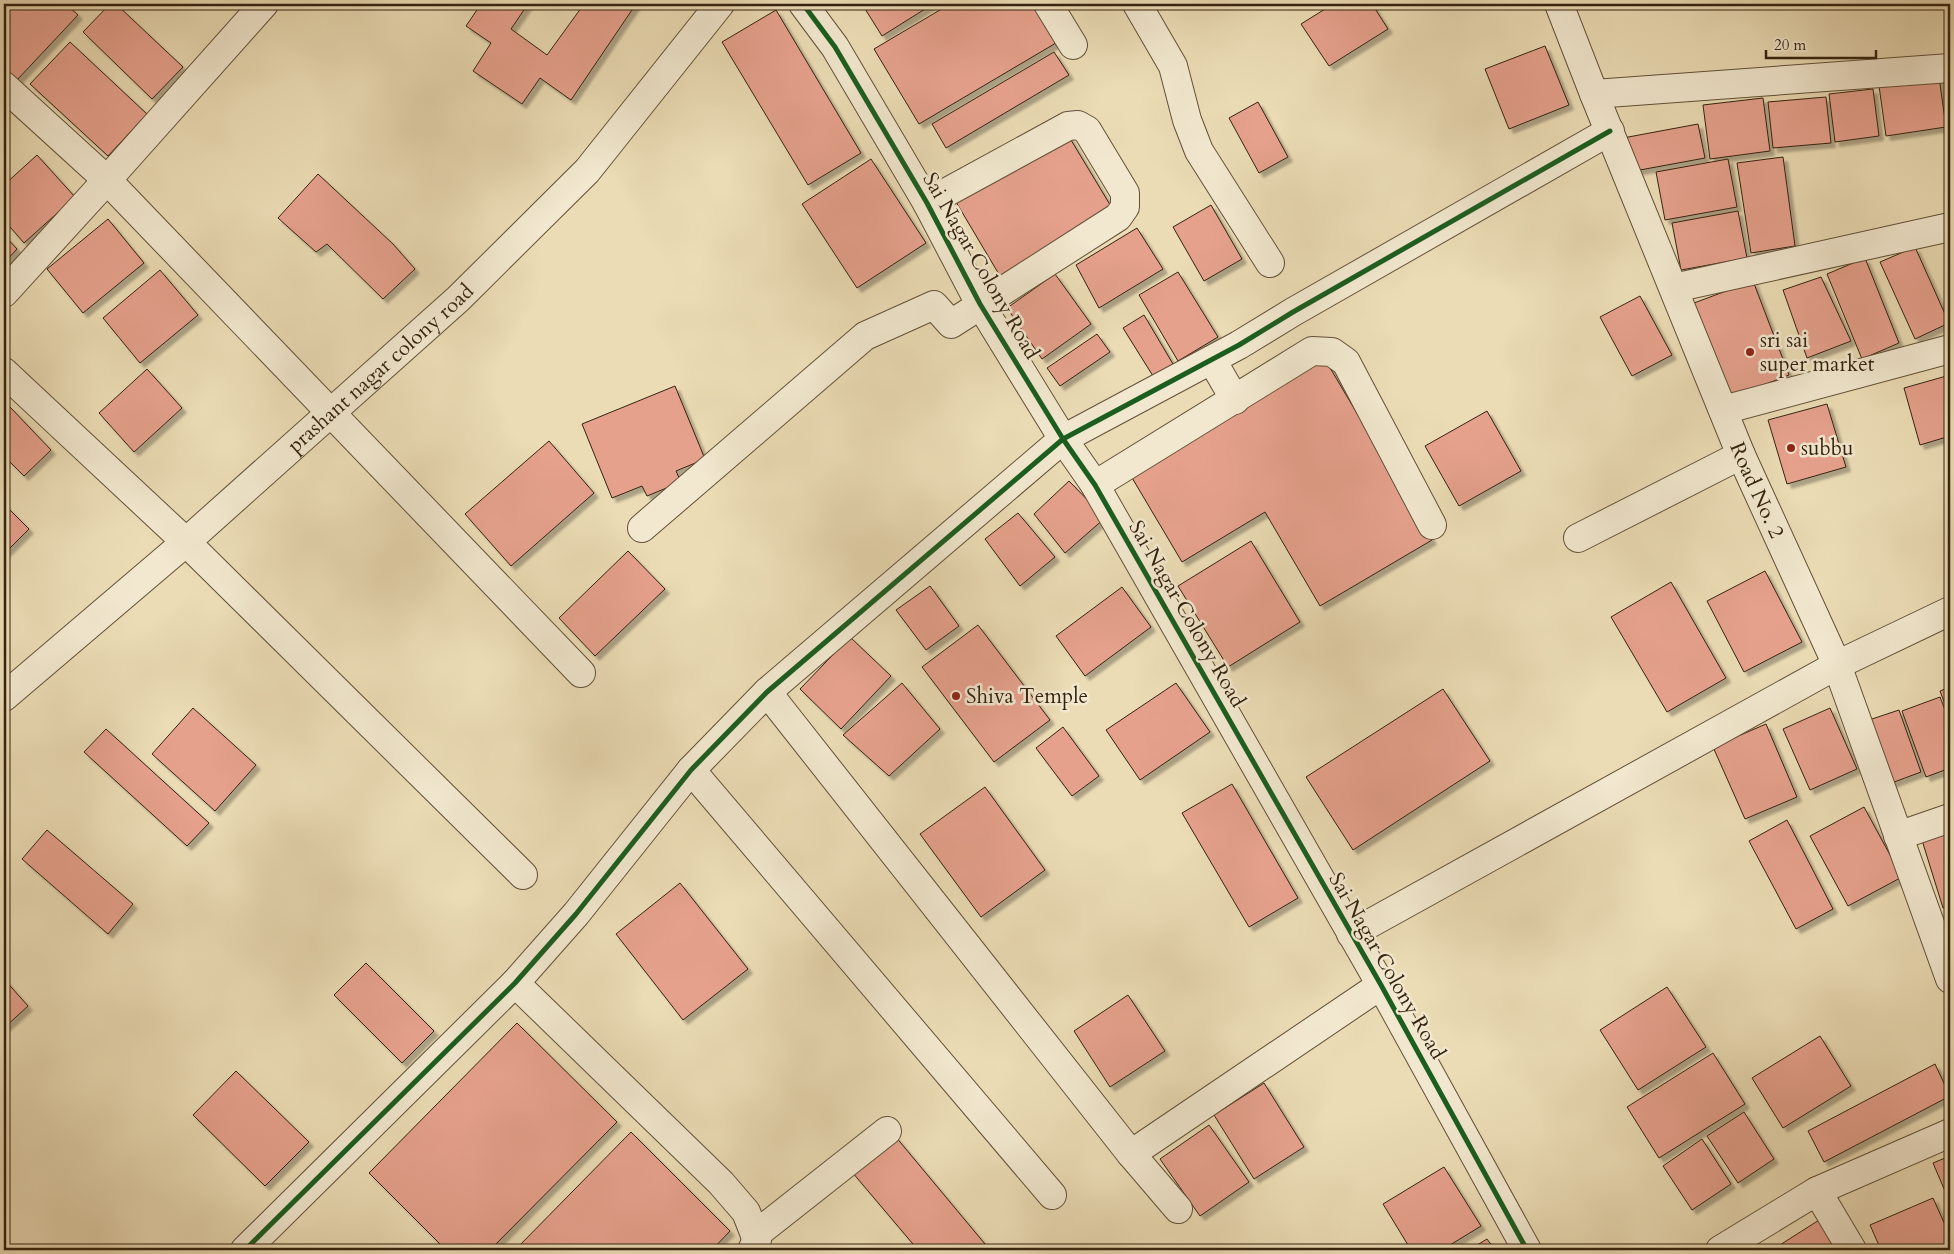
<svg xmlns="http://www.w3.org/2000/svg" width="1954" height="1254" font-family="Cardo,serif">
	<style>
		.building { fill: #e6a18d; stroke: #342310; filter: url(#shadow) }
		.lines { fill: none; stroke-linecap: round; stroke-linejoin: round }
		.street-casing { stroke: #625139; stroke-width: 30 }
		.street { stroke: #f2e8cf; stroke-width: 28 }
		.cycleway-casing { stroke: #f2e8cf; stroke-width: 8 }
		.cycleway { stroke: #1b5e20; stroke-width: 5 }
		.poi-dot { fill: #8f2418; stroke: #f2e8cf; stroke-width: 2 }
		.labels { text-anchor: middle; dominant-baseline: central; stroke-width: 5; stroke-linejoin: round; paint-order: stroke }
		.street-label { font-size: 21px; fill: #342310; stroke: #f2e8cf }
		.poi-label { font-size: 21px; fill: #342310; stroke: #f2e8cf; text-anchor: start }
	</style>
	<defs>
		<filter id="shadow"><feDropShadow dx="4.5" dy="4.5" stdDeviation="1" flood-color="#0004"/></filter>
	</defs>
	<rect width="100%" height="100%" fill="#ebdcb5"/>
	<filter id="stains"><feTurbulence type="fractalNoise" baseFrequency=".004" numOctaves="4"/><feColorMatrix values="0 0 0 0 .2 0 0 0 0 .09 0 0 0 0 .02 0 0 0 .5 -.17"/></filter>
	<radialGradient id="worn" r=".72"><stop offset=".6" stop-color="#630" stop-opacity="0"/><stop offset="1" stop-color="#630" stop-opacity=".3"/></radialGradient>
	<path class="building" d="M 4,4 L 15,4 L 4,16 Z
		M 15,4 L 66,4 L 78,15 L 17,80 L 4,67 L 4,16 Z
		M 110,4 L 116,4 L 183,67 L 152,99 L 83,32 Z
		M 481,4 L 528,4 L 511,29 L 547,55 L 584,4 L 636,4 L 571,100 L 540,78 L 522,104 L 473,71 L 491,43 L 466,26 Z
		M 862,4 L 933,4 L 882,36 Z
		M 950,4 L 1040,4 L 1061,40 L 919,124 L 874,49 Z
		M 1333,4 L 1372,4 L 1388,29 L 1329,66 L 1301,24 Z
		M 776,10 L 861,153 L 808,185 L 722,42 Z
		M 70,42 L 147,114 L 108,156 L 30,84 Z
		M 1545,46 L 1569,105 L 1509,129 L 1485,69 Z
		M 1054,52 L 1069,75 L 946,148 L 932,124 Z
		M 1939,77 L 1946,127 L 1886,136 L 1879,86 Z
		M 1873,89 L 1879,136 L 1835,142 L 1829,94 Z
		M 1826,97 L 1831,143 L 1773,148 L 1768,102 Z
		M 1763,98 L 1770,151 L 1710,159 L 1703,105 Z
		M 1258,102 L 1288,157 L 1259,173 L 1229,118 Z
		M 1698,124 L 1705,158 L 1629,172 L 1623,138 Z
		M 1068,135 L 1112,208 L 1000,276 L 956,202 Z
		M 37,155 L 75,197 L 24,243 L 4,220 L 4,185 Z
		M 1783,157 L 1795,246 L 1751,253 L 1737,163 Z
		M 871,159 L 926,243 L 857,288 L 802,204 Z
		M 1728,159 L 1737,207 L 1665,220 L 1656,172 Z
		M 318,174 L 393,244 L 415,269 L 383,299 L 327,244 L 316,252 L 278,218 Z
		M 1211,205 L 1242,259 L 1204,281 L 1173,227 Z
		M 1738,211 L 1747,258 L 1681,270 L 1672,223 Z
		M 108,219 L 144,263 L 83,313 L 47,269 Z
		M 1137,228 L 1163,269 L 1099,308 L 1076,265 Z
		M 4,235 L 17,249 L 4,263 Z
		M 1915,247 L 1949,323 L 1915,339 L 1880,262 Z
		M 1865,258 L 1899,343 L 1862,359 L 1827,274 Z
		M 160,270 L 198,315 L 140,363 L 103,318 Z
		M 1178,272 L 1218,337 L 1178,361 L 1139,295 Z
		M 1055,274 L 1091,324 L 1042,359 L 1007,308 Z
		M 1821,277 L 1851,341 L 1807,358 L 1783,290 Z
		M 1753,281 L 1789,375 L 1730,398 L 1694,303 Z
		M 1640,296 L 1672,355 L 1632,376 L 1600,317 Z
		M 1144,315 L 1173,364 L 1153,376 L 1123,328 Z
		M 1097,334 L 1110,352 L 1060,386 L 1047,368 Z
		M 1323,356 L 1432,540 L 1320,606 L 1265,512 L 1182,562 L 1128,471 Z
		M 147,369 L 182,408 L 134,452 L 99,413 Z
		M 1950,375 L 1950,436 L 1920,445 L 1904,388 Z
		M 675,386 L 705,459 L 676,471 L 681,482 L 647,496 L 642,486 L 612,498 L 582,424 Z
		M 1827,404 L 1846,467 L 1787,484 L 1768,420 Z
		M 10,407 L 51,450 L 24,476 L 4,456 L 4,413 Z
		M 1487,411 L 1521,471 L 1459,506 L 1425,446 Z
		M 549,441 L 594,493 L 511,566 L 465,514 Z
		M 1069,481 L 1105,518 L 1065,553 L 1034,514 Z
		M 4,504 L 29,529 L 4,554 Z
		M 1018,513 L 1055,557 L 1020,586 L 985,539 Z
		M 1251,541 L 1300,622 L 1228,667 L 1178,586 Z
		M 628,551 L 665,589 L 595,656 L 559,618 Z
		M 1765,571 L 1802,642 L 1744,672 L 1707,601 Z
		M 1671,582 L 1726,678 L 1667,712 L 1611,617 Z
		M 930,586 L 959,626 L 926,650 L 896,610 Z
		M 1122,587 L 1151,627 L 1085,676 L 1056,636 Z
		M 978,625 L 1050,720 L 994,762 L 922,667 Z
		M 850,637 L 891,676 L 841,729 L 800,689 Z
		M 902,683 L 940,729 L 889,776 L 843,735 Z
		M 1176,683 L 1210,732 L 1140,780 L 1106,730 Z
		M 1950,687 L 1950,718 L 1940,691 Z
		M 1443,689 L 1490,761 L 1353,850 L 1306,777 Z
		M 1940,697 L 1950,723 L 1950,768 L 1926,777 L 1902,711 Z
		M 193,708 L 256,765 L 215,811 L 152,754 Z
		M 1830,708 L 1857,769 L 1810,790 L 1783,729 Z
		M 1899,710 L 1921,772 L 1886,785 L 1863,722 Z
		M 1766,724 L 1797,797 L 1745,819 L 1713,747 Z
		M 1063,727 L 1099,776 L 1072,796 L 1036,748 Z
		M 106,729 L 209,823 L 187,846 L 84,752 Z
		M 1232,784 L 1298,898 L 1249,927 L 1182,813 Z
		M 985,787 L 1045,870 L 981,917 L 920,834 Z
		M 1864,807 L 1902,877 L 1848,906 L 1810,836 Z
		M 1787,820 L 1833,909 L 1796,929 L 1749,841 Z
		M 1950,828 L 1950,906 L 1943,908 L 1921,837 Z
		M 47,830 L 133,904 L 108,934 L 22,859 Z
		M 680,883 L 748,969 L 683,1020 L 616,934 Z
		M 366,963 L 434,1031 L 402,1063 L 334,995 Z
		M 4,979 L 28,1006 L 4,1028 Z
		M 1667,987 L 1706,1047 L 1638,1090 L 1600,1030 Z
		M 1128,995 L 1165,1051 L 1110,1087 L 1074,1031 Z
		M 517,1023 L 617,1122 L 490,1250 L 446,1250 L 369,1173 Z
		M 1820,1036 L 1851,1086 L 1783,1128 L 1752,1078 Z
		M 1713,1053 L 1745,1104 L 1659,1158 L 1627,1107 Z
		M 1935,1064 L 1950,1096 L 1824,1162 L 1808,1131 Z
		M 236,1071 L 309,1142 L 265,1186 L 193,1115 Z
		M 1264,1083 L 1304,1147 L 1254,1179 L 1214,1115 Z
		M 1744,1112 L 1774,1159 L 1738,1183 L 1707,1136 Z
		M 1209,1125 L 1249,1182 L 1200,1216 L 1160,1159 Z
		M 631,1132 L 730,1231 L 712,1250 L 515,1250 Z
		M 895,1136 L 985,1244 L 978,1250 L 918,1250 L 852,1172 Z
		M 1702,1139 L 1731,1184 L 1692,1210 L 1663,1166 Z
		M 1950,1156 L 1950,1203 L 1933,1163 Z
		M 1444,1167 L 1481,1226 L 1442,1250 L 1411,1250 L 1383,1204 Z
		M 1933,1198 L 1950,1236 L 1950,1250 L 1881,1250 L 1870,1225 Z
		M 1827,1215 L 1849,1250 L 1772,1250 Z
		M 1487,1239 L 1495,1250 L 1469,1250 Z"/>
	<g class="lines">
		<g class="street-casing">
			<g id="street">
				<path d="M 803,4 L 835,47 L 927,203 L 980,304 L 1063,439 L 1095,485 L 1381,985 L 1527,1250"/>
				<path d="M 1048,4 L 1073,45"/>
				<path d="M 1137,4 L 1173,66 L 1187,120 L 1199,151 L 1270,263"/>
				<path id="s1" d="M 1559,4 L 1594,94 L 1741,455 L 1837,665 L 1950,979"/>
				<path d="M 4,86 L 107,180 L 581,673"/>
				<path d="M 1594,94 L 1950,68"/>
				<path d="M 1674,288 L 1950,227"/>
				<path d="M 4,293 L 107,180 L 264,4"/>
				<path d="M 1212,360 L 1235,400"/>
				<path d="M 4,372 L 186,542 L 523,875"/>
				<path d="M 1723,410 L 1950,349"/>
				<path d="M 1095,485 L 1312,351 L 1332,352 L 1346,362 L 1432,525"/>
				<path d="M 642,528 L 865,336 L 934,305 L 951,324 L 1118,217 L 1125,207 L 1125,193 L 1087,130 L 1078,125 L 1068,126 L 927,203"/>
				<path d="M 1578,538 L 1741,455"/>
				<path d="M 767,692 L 1131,1154 L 1178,1209"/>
				<path id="s2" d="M 4,697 L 186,542 L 458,299 L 587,171 L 720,4"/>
				<path d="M 691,770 L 1052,1195"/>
				<path d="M 1898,836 L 1950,818"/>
				<path d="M 1351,934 L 1837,665 L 1950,611"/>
				<path d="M 515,983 L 721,1183 L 746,1212 L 757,1240 L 752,1250"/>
				<path d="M 1131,1154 L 1381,985"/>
				<path d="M 1817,1191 L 1852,1250"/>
				<path d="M 755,1235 L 887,1131"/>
				<path d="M 245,1250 L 515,983 L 576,914 L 691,770 L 767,692 L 1063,439 L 1239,345 L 1293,312 L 1610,131"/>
				<path d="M 1720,1250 L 1817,1191 L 1950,1133"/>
			</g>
		</g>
		<use href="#street" class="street"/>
		<g class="cycleway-casing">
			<path id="cycleway" d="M 803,4 L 835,47 L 927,203 L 980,304 L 1063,439 L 1095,485 L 1381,985 L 1527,1250
				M 245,1250 L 515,983 L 576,914 L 691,770 L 767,692 L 1063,439 L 1239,345 L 1293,312 L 1610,131"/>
		</g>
		<use href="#cycleway" class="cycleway"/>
	</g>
	<g class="poi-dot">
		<circle cx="1750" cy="352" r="5"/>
		<circle cx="1791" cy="448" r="5"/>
		<circle cx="956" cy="696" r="5"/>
	</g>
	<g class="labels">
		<g class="street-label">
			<text transform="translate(981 266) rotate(60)">Sai Nagar Colony Road</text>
			<text stroke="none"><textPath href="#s2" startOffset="500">prashant nagar colony road</textPath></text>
			<text stroke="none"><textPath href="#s1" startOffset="525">Road No. 2</textPath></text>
			<text transform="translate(1187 614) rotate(60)">Sai Nagar Colony Road</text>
			<text transform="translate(1387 966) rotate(60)">Sai Nagar Colony Road</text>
		</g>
		<g class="poi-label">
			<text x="1760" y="340">sri sai<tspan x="1760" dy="24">super market</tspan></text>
			<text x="1801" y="448">subbu</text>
			<text x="966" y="696">Shiva Temple</text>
		</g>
	</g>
	<rect width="1954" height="1254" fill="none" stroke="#ebdcb5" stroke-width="20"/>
	<rect x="5" y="5" width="1944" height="1244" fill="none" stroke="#342310" stroke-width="2.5"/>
	<rect x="10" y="10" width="1934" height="1234" fill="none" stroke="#342310"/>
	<path d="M1766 50v8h110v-8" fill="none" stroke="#342310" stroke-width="2.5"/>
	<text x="1774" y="50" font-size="15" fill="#342310" stroke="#f2e8cf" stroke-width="4" paint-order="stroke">20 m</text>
	<rect width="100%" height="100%" filter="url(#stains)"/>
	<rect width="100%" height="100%" fill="url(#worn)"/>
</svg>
